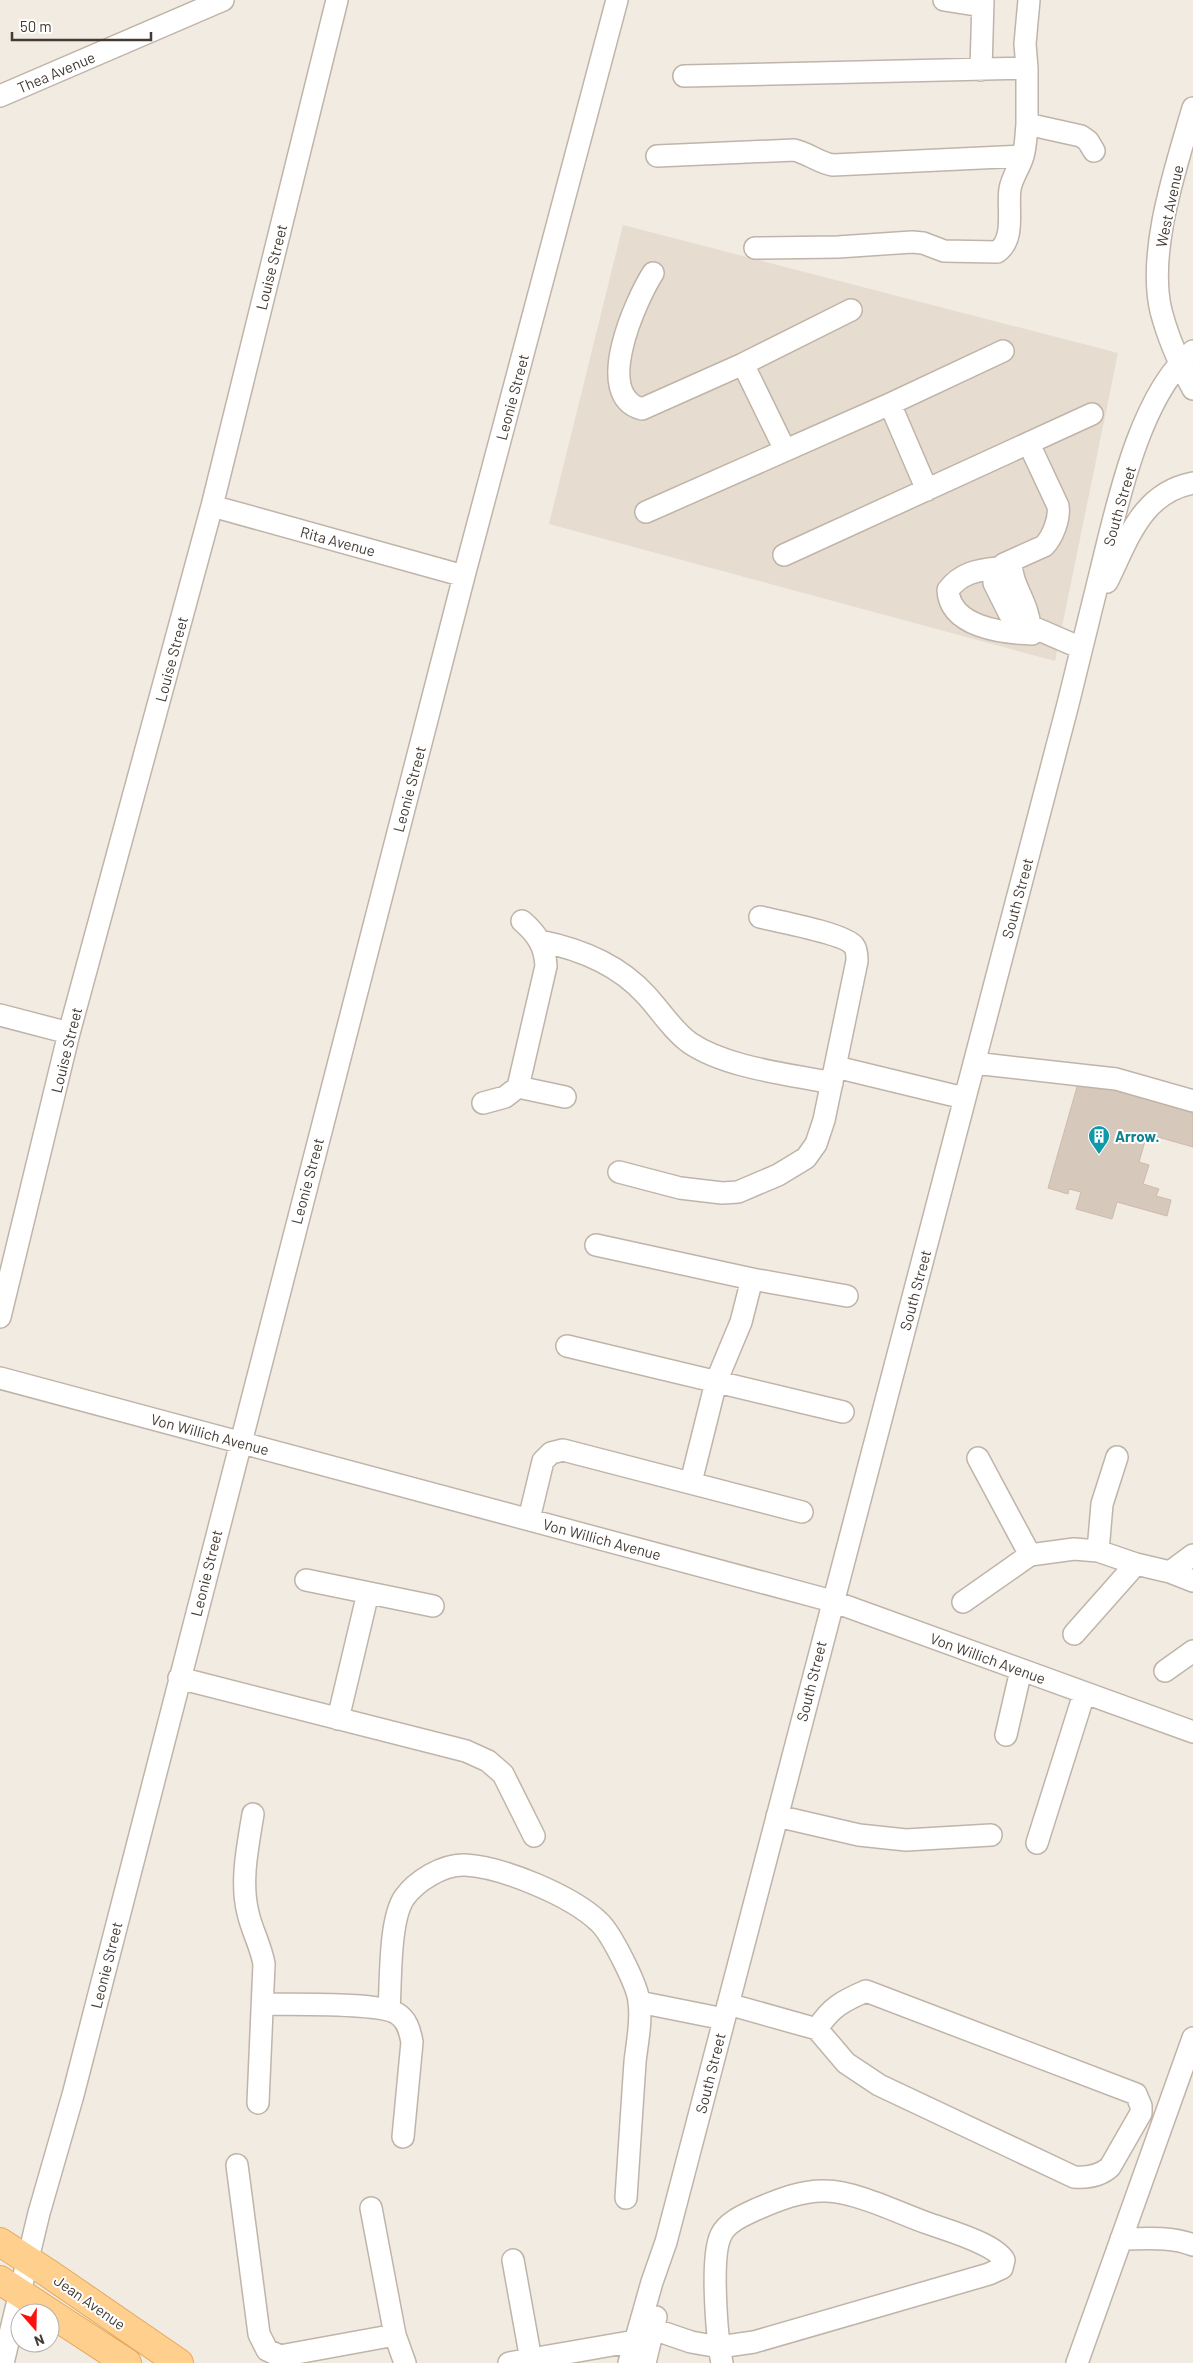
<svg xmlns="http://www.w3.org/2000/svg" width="1193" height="2363" font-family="Barlow,sans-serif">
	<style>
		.residential { fill: #e6dcd0 }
		.building { fill: #d6c8bb; stroke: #cebbab }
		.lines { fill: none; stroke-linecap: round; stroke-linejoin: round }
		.minor-casing { stroke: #c0b4a8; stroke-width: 24 }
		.major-casing { stroke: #e4a95d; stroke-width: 30 }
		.minor { stroke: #fff; stroke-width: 21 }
		.major { stroke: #ffcf8e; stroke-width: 28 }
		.labels { text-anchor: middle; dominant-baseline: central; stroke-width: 4; stroke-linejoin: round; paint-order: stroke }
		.street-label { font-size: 15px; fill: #433a33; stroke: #fff }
		.culture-label { font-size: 15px; font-weight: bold; fill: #0d838f; stroke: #fff; text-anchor: start }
	</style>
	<rect width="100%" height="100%" fill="#f1ebe2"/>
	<path class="residential" d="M 623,225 L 1118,353 L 1055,661 L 549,524 Z"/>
	<path class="building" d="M 1079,1080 L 1193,1112 L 1193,1147 L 1147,1134 L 1139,1162 L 1149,1165 L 1143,1184 L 1159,1189 L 1156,1196 L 1171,1200 L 1167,1216 L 1117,1202 L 1112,1219 L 1076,1209 L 1081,1192 L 1069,1189 L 1068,1194 L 1048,1188 Z"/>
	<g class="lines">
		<g class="minor-casing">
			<path id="minor" d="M 944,0 L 982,6
				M 1029,0 L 1025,44 L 1027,68 L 1027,124 L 1081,136 L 1088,141 L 1094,151
				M 981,70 L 983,0
				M 684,76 L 1027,68
				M 0,96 L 223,0
				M 1193,108 C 1176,167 1147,251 1161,311 C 1168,338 1180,365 1193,389
				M 657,156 L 794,150 C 808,153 819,163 833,165 L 1023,156
				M 755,248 L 838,247 L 912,242 L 923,243 L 944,251 L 997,252 C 1016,239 1007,209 1010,189 C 1012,177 1020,167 1023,156 C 1026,146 1026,134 1027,124
				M 653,273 C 636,300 592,396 642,409 L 743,364 L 851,310
				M 743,364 L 785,450
				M 890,404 L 927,490
				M 1029,444 L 1058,506 C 1060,518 1053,537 1044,546 L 1004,564 L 995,572 L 994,583 L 1009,613 L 1014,619 L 1081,648
				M 212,506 L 464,576
				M 646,512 L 890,404 L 1003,351
				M 784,555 L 1092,414
				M 1011,561 C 1011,586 1028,601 1030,627
				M 998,568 C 977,570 961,573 948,590 C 950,627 1002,633 1032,634
				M 1107,582 C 1128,540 1141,493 1193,483
				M 540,941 C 580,949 619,965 646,995 C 661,1011 672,1030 690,1043 C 727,1068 789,1074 832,1083
				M 0,1015 L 69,1033
				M 974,1063 L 1116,1079 L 1193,1101
				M 836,1067 L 964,1098
				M 518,1087 L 565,1097
				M 483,1103 L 505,1097 L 518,1087 L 546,966 C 545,946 537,934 522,921
				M 619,1172 L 680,1188 L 722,1193 L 738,1192 L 778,1175 L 806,1158 L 816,1144 L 824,1120 L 857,961 C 857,957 857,950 854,946 C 846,934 777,921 760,917
				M 596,1245 L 752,1279 L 847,1296
				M 0,1317 L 69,1033 L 212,506 L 337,0
				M 567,1346 L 843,1412
				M 0,1378 L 832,1601 L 1193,1732
				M 978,1458 L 1030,1555 L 1074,1549 L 1098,1551 L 1136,1564 L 1170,1572 L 1193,1581
				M 691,1482 L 716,1382 L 741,1322 L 752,1279
				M 529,1519 L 543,1461 L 551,1453 L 563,1450 L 802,1512
				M 1098,1551 L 1102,1504 L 1117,1457
				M 1170,1572 L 1193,1555
				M 306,1580 L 433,1606
				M 963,1602 L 1030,1555
				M 1074,1634 L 1136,1564
				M 1165,1671 L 1193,1651
				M 179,1678 L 466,1751 L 488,1761 L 503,1774 L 534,1836
				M 338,1719 L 368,1593
				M 1006,1735 L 1021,1670
				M 253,1814 C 248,1846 240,1881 248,1913 C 252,1931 261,1946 264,1964 L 258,2103
				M 777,1816 L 859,1835 L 906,1840 L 991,1835
				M 1037,1843 L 1084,1694
				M 639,2002 L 724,2019
				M 263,2004 C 290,2005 377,2002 396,2013 C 407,2019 410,2031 412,2042 L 403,2137
				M 728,2004 L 817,2029 L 846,2063 L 879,2085 L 1074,2177 C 1087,2178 1100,2176 1110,2167 L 1141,2113 L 1141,2106 L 1136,2094 L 866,1991 C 843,2001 831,2007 817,2029
				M 389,2010 C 391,1981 389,1921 404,1898 C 416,1881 443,1864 465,1865 C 503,1867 572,1896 599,1922 C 611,1933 638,1986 639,2002 C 642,2021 637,2043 635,2062 C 632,2108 629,2153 626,2198
				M 237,2165 L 259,2334 L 267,2350 L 280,2356 L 395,2335
				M 371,2208 L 395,2335 L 405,2363
				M 1121,2239 C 1145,2239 1170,2236 1193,2245
				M 513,2260 L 531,2360
				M 653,2329 L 691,2342 L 719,2347 L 754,2342 L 989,2274 L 1002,2268 L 1004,2260 C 994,2243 946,2230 927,2223 C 899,2213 854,2191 826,2191 C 802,2190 778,2200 757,2209 C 744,2215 727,2222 721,2235 C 710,2257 717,2338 722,2363
				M 3,2363 L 39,2213 L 73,2095 L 464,576 L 617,0
				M 509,2363 L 635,2341
				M 629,2363 L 652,2282 L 666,2242 L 1068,704 C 1079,659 1090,615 1101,570 C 1117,505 1140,394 1193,351
				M 645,2363 L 656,2317
				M 1077,2363 L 1193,2038"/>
		</g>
		<g class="major-casing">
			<path id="major" d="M 0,2242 L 48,2273 L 179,2363
				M 0,2280 L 127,2363"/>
		</g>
		<use href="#minor" class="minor"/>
		<use href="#major" class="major"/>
	</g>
	<defs>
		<g id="building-pin" transform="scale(1.125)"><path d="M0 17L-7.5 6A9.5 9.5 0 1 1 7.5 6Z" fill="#0f9aa8" stroke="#fff"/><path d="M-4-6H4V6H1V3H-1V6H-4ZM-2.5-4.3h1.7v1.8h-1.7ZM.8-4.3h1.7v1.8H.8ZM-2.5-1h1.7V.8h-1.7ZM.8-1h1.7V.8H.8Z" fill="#fff"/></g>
	</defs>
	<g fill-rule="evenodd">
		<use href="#building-pin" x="1099" y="1136"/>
	</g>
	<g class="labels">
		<g class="street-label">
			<text transform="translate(56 72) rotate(-23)">Thea Avenue</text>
			<text transform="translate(1169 206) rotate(-78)">West Avenue</text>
			<text transform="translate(271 267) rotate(-76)">Louise Street</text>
			<text transform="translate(512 397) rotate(-75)">Leonie Street</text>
			<text transform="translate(1119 506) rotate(-74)">South Street</text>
			<text transform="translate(338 541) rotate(15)">Rita Avenue</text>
			<text transform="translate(171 659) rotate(-75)">Louise Street</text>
			<text transform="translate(409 789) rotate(-75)">Leonie Street</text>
			<text transform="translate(1017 898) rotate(-75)">South Street</text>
			<text transform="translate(66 1050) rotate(-76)">Louise Street</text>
			<text transform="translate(307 1181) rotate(-75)">Leonie Street</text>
			<text transform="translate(915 1290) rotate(-75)">South Street</text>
			<text transform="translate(210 1434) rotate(15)">Von Willich Avenue</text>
			<text transform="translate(602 1539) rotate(15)">Von Willich Avenue</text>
			<text transform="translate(206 1573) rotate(-76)">Leonie Street</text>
			<text transform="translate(988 1658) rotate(20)">Von Willich Avenue</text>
			<text transform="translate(811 1681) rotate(-76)">South Street</text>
			<text transform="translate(106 1965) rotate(-76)">Leonie Street</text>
			<text transform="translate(710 2073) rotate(-76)">South Street</text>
			<text transform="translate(90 2302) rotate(35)">Jean Avenue</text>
		</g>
		<g class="culture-label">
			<text x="1115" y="1136">Arrow.</text>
		</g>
	</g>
	<g transform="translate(35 2328) rotate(160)"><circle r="24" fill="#ffffff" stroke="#b4b0ad"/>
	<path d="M0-4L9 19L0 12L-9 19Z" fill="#fd110e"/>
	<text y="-8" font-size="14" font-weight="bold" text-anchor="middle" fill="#433a33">N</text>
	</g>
	<path d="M12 32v8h139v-8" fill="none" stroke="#433a33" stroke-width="2.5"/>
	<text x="20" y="32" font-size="15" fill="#433a33" stroke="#ffffff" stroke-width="4" paint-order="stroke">50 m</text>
</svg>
